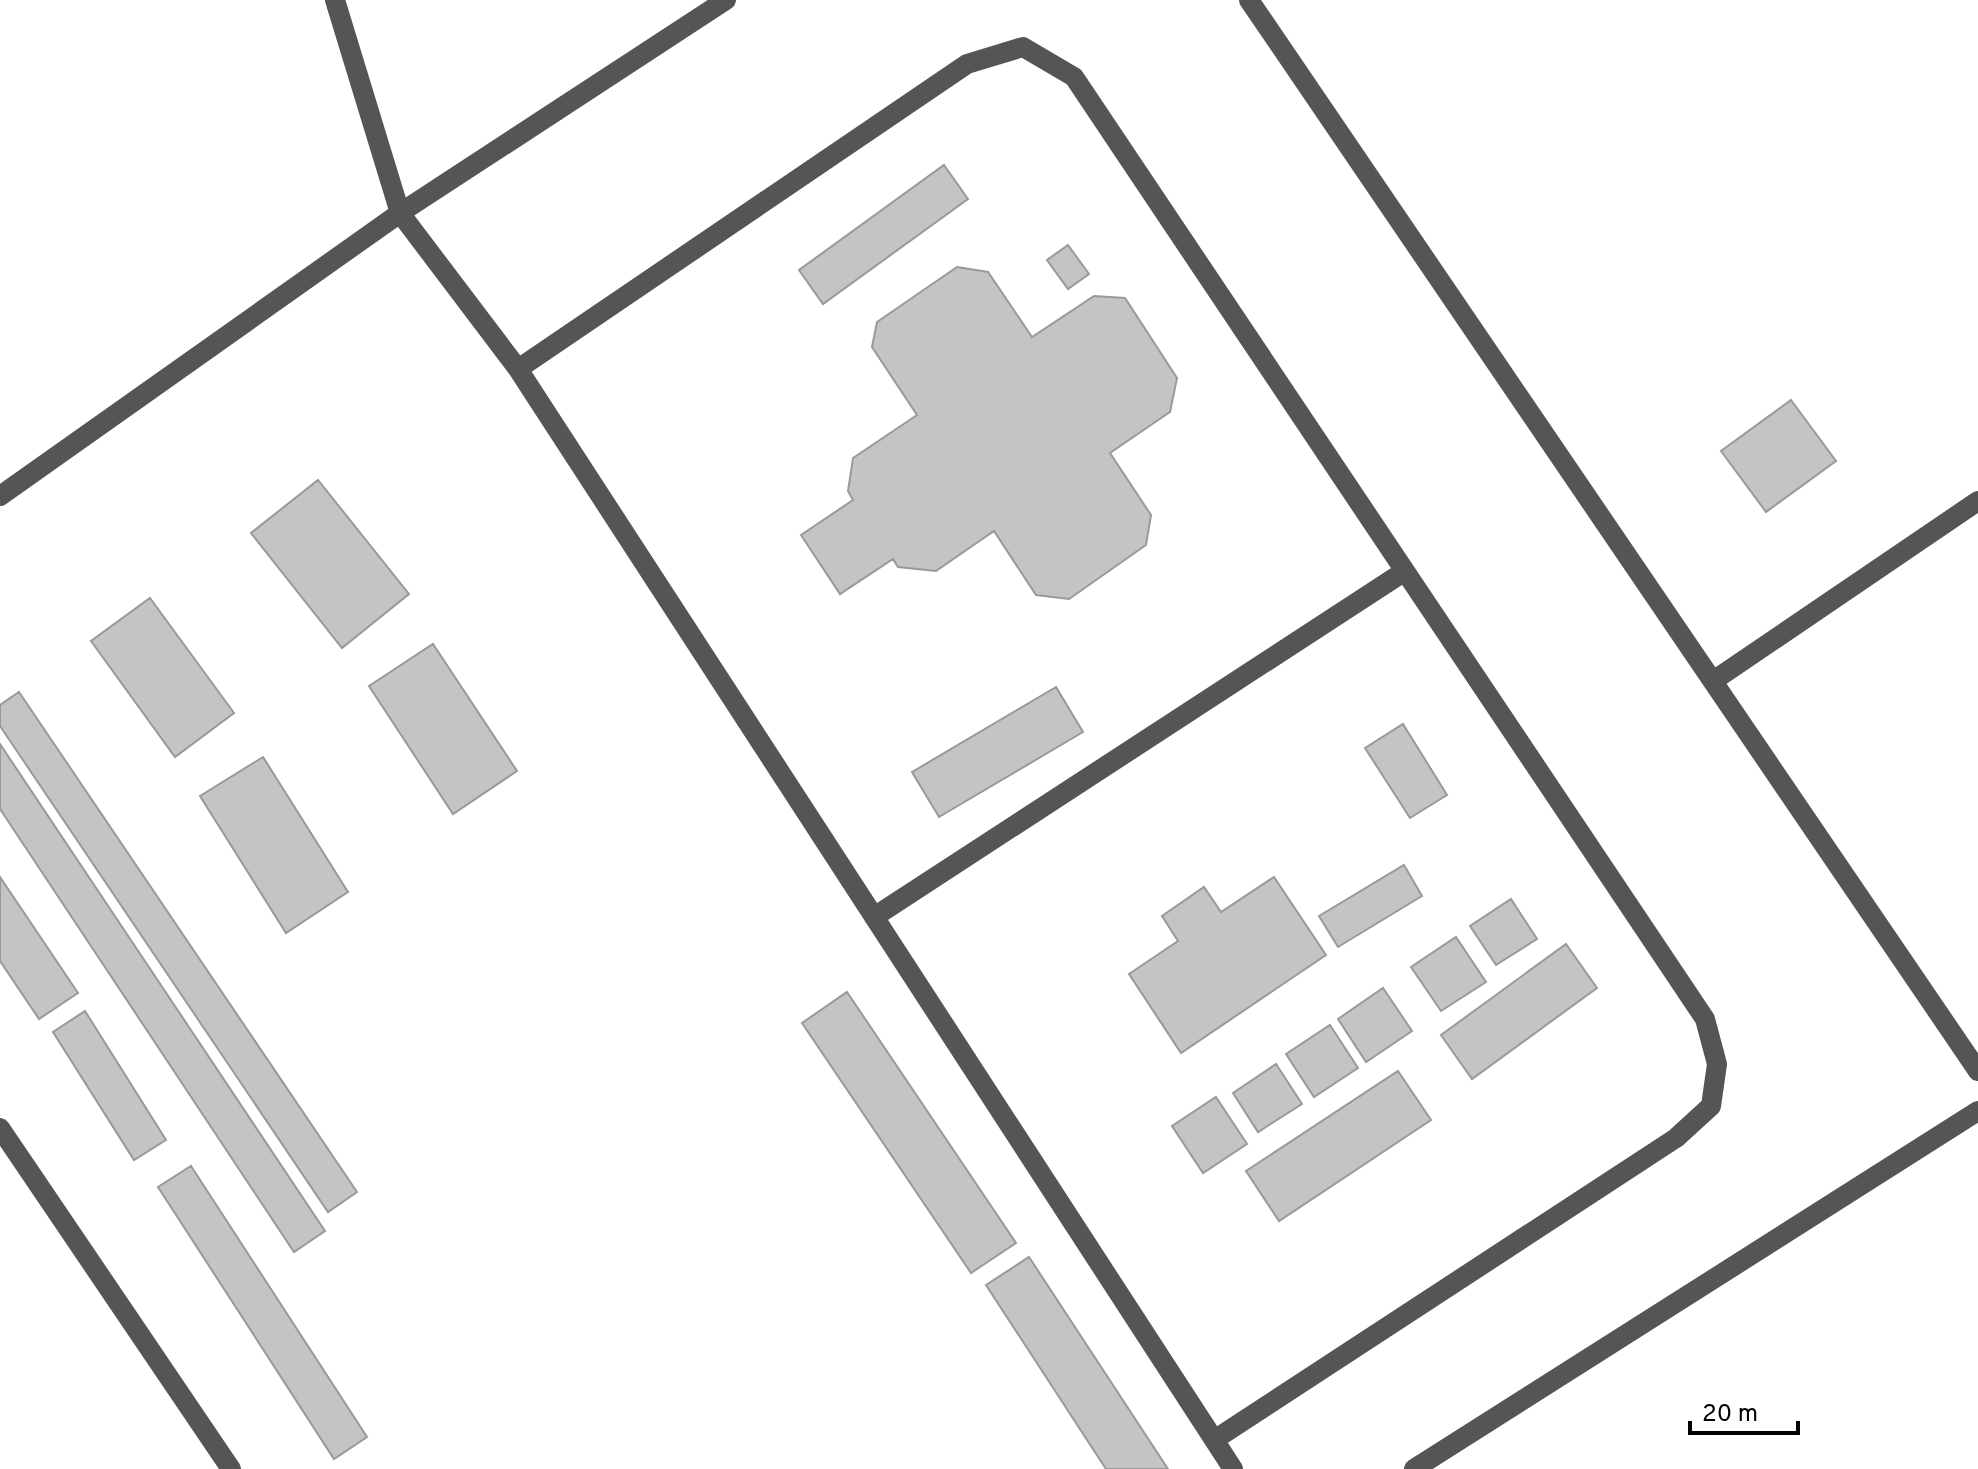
<svg xmlns="http://www.w3.org/2000/svg" width="1978" height="1469" font-family="Overpass,sans-serif">
	<style>
		.building { fill: #c4c4c4; stroke: #999; stroke-width: 2 }
		.lines { fill: none; stroke-linecap: round; stroke-linejoin: round }
		.minor { stroke: #555; stroke-width: 20 }
	</style>
	<rect width="100%" height="100%" fill="#fff"/>
	<path class="building" d="M 944,165 L 968,199 L 823,304 L 799,270 Z
		M 1068,245 L 1089,274 L 1068,289 L 1047,260 Z
		M 957,267 L 988,272 L 1032,337 L 1094,296 L 1125,298 L 1177,378 L 1170,412 L 1110,453 L 1151,515 L 1146,545 L 1069,599 L 1036,595 L 994,531 L 936,571 L 898,567 L 893,559 L 840,594 L 801,535 L 853,500 L 848,491 L 853,458 L 917,415 L 872,347 L 877,322 Z
		M 1791,400 L 1836,461 L 1766,512 L 1721,451 Z
		M 318,480 L 409,594 L 342,648 L 251,533 Z
		M 150,598 L 234,713 L 175,757 L 91,641 Z
		M 433,644 L 517,771 L 453,814 L 369,686 Z
		M 1056,687 L 1083,732 L 939,817 L 912,772 Z
		M 19,692 L 357,1192 L 328,1212 L 0,726 L 0,705 Z
		M 1403,724 L 1447,795 L 1410,818 L 1365,748 Z
		M 0,744 L 325,1231 L 294,1252 L 0,809 Z
		M 263,757 L 348,892 L 286,933 L 200,796 Z
		M 1404,865 L 1422,896 L 1338,947 L 1319,916 Z
		M 0,877 L 78,993 L 39,1019 L 0,961 Z
		M 1274,877 L 1326,955 L 1181,1053 L 1129,974 L 1178,941 L 1162,916 L 1204,887 L 1221,912 Z
		M 1511,899 L 1537,939 L 1496,965 L 1470,926 Z
		M 1456,937 L 1486,982 L 1441,1011 L 1411,967 Z
		M 1566,944 L 1597,988 L 1472,1079 L 1441,1035 Z
		M 1383,988 L 1412,1031 L 1366,1062 L 1338,1019 Z
		M 847,992 L 1016,1243 L 971,1273 L 802,1023 Z
		M 85,1011 L 166,1140 L 134,1160 L 53,1032 Z
		M 1330,1025 L 1358,1068 L 1314,1097 L 1286,1054 Z
		M 1276,1064 L 1302,1104 L 1258,1132 L 1233,1093 Z
		M 1398,1071 L 1431,1120 L 1279,1221 L 1246,1171 Z
		M 1216,1097 L 1247,1144 L 1203,1173 L 1172,1126 Z
		M 191,1166 L 367,1437 L 334,1459 L 158,1187 Z
		M 1029,1257 L 1168,1469 L 1106,1469 L 986,1285 Z"/>
	<g class="lines">
		<path class="minor" d="M 335,0 L 400,213 L 518,369 L 1233,1469
			M 1249,0 L 1978,1071
			M 518,369 L 967,64 L 1023,47 L 1074,77 L 1705,1019 L 1717,1064 L 1711,1106 L 1676,1138 L 1214,1440
			M 0,496 L 400,213 L 726,0
			M 1713,681 L 1978,501
			M 874,917 L 1405,571
			M 0,1128 L 231,1469
			M 1414,1469 L 1978,1111"/>
	</g>
	<path d="M1690 1421v12h108v-12" fill="none" stroke="#000000" stroke-width="4"/>
	<text x="1702" y="1421" font-size="24" fill="#000000" stroke="#ffffff" stroke-width="6" paint-order="stroke">20 m</text>
</svg>
